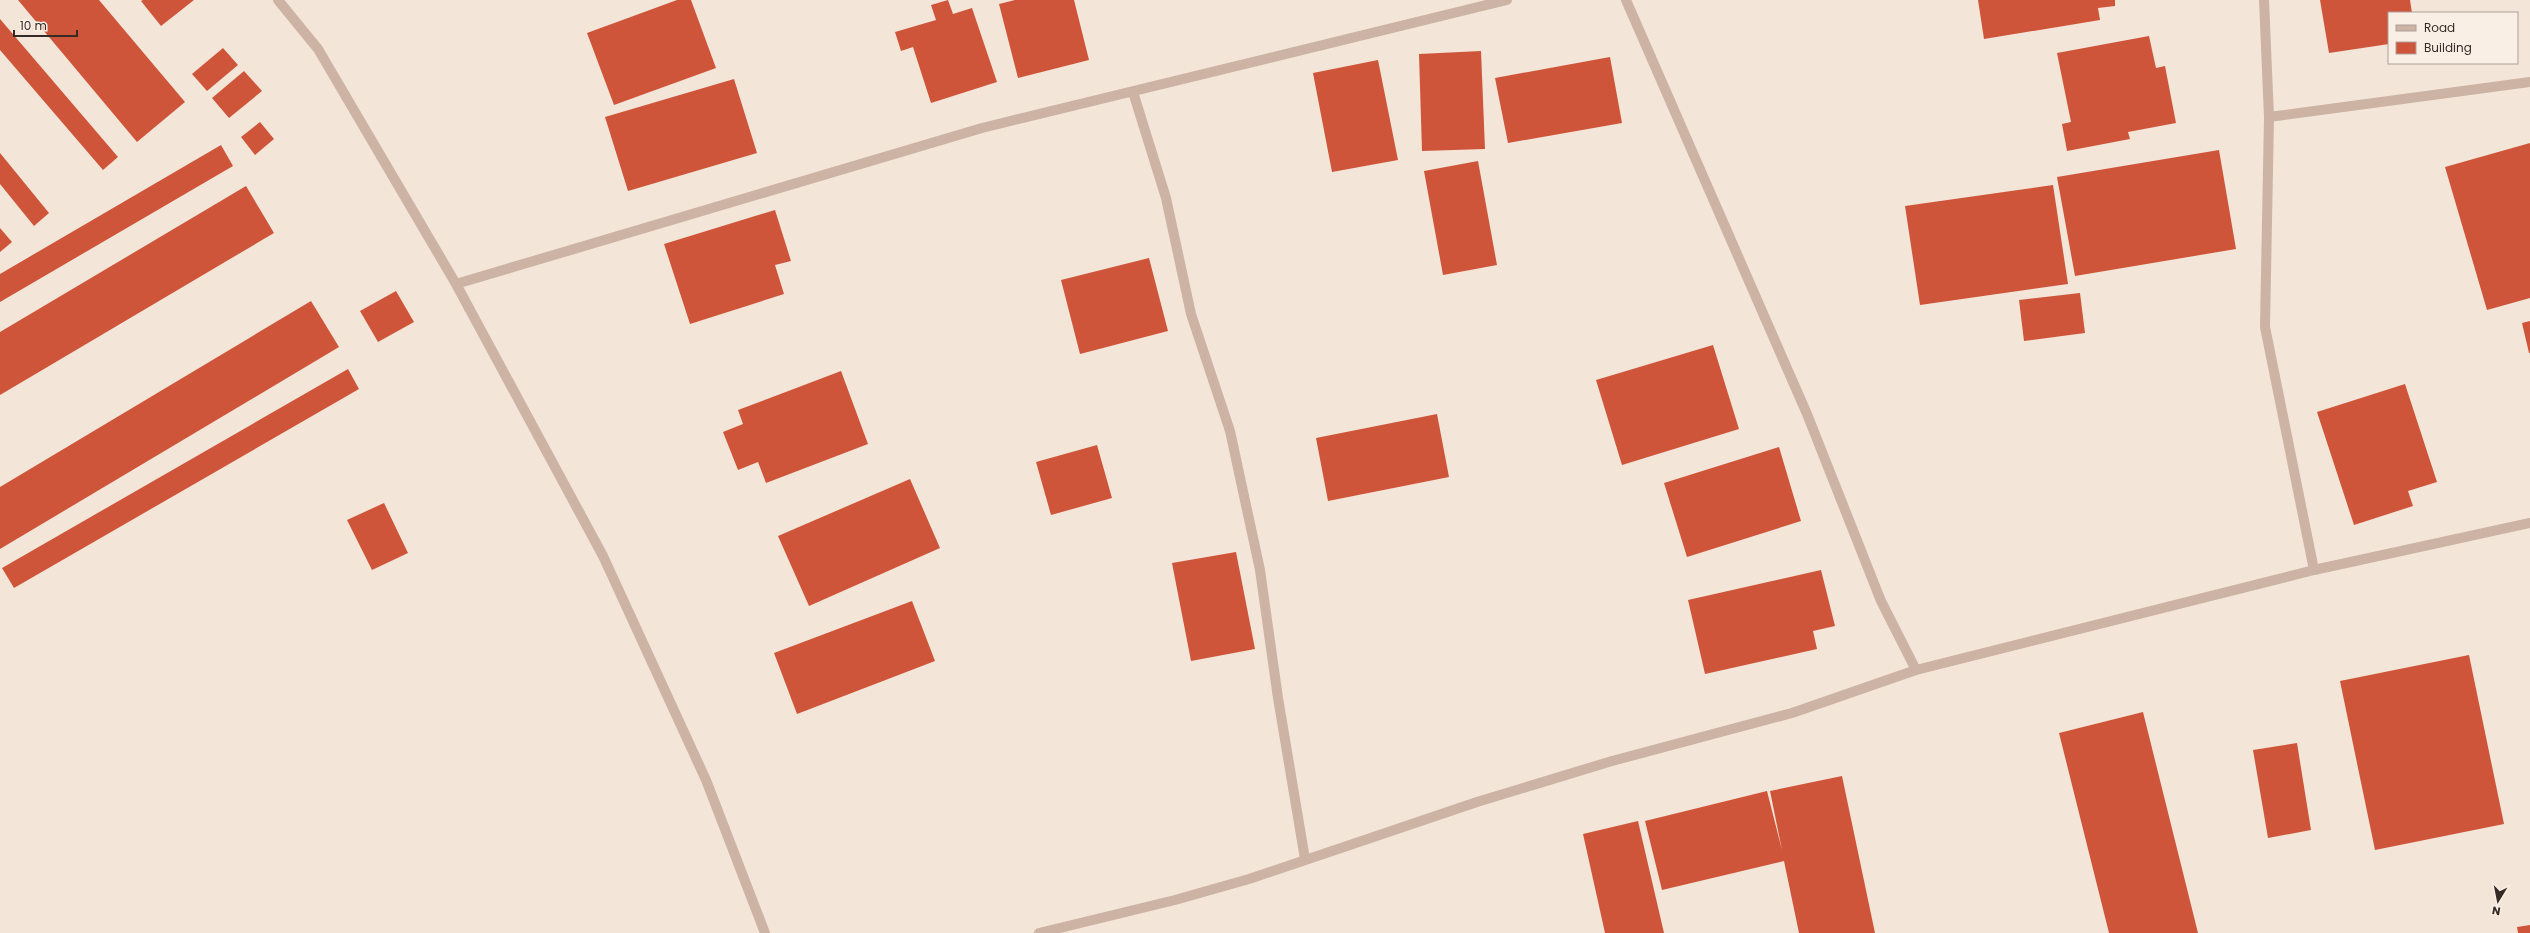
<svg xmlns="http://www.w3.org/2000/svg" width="2530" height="933" font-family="Poppins,sans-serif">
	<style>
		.building { fill: #cf553a }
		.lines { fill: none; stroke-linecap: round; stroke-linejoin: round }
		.minor { stroke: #ccb3a3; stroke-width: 10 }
	</style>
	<rect width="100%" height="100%" fill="#f3e5d8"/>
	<path class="building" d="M 18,0 L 99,0 L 185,102 L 137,142 Z
		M 143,0 L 194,0 L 161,26 L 141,1 Z
		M 677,0 L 691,0 L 716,68 L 614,105 L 587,33 Z
		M 948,0 L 953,14 L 972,8 L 997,82 L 931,103 L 913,47 L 901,51 L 895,32 L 936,20 L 931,5 Z
		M 1015,0 L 1074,0 L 1089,60 L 1018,78 L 999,4 Z
		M 1978,0 L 2115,0 L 2115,6 L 2098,8 L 2100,20 L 1984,39 Z
		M 2320,0 L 2410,0 L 2412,13 L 2389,13 L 2389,44 L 2329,53 Z
		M 0,19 L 118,157 L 103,170 L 0,50 Z
		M 2149,36 L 2156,68 L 2165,66 L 2176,123 L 2128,132 L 2130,139 L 2067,151 L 2062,124 L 2071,122 L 2057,53 Z
		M 223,48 L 238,65 L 207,91 L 192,74 Z
		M 1481,51 L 1485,149 L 1422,151 L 1419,54 Z
		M 1610,57 L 1622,123 L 1508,143 L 1495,78 Z
		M 1378,60 L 1398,160 L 1332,172 L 1313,73 Z
		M 244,71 L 262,91 L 229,118 L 212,98 Z
		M 734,79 L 757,153 L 628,191 L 605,117 Z
		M 260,122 L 274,139 L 255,155 L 241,137 Z
		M 2530,143 L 2530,298 L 2487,310 L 2445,167 Z
		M 221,145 L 233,166 L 0,302 L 0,274 Z
		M 2219,150 L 2236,249 L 2075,276 L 2057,177 Z
		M 0,153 L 49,213 L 34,226 L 0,184 Z
		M 1478,161 L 1497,265 L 1443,275 L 1424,171 Z
		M 2053,185 L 2068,284 L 1920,305 L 1905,206 Z
		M 246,186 L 274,233 L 0,395 L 0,332 Z
		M 775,210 L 791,261 L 775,265 L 784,294 L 690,324 L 664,244 Z
		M 0,228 L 12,242 L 0,252 Z
		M 1149,258 L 1168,331 L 1080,354 L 1061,280 Z
		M 396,291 L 414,322 L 378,342 L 360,311 Z
		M 2080,293 L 2085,333 L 2024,341 L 2019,300 Z
		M 311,301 L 339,347 L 0,549 L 0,487 Z
		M 2530,321 L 2530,353 L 2529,353 L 2522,323 Z
		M 1713,345 L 1739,429 L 1622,465 L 1596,380 Z
		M 348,369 L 359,389 L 14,588 L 2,568 Z
		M 841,371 L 868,444 L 766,483 L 758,462 L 738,470 L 723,432 L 743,424 L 738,410 Z
		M 2405,384 L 2437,482 L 2408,491 L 2413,506 L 2354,525 L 2317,412 Z
		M 1437,414 L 1449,477 L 1328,501 L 1316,438 Z
		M 1097,445 L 1112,498 L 1051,515 L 1036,462 Z
		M 1779,447 L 1801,521 L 1687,557 L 1664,483 Z
		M 910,479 L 940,548 L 809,606 L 778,536 Z
		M 384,503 L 408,553 L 372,570 L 347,520 Z
		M 1236,552 L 1255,649 L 1191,661 L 1172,563 Z
		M 1821,570 L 1835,626 L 1813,631 L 1817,649 L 1705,674 L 1688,600 Z
		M 912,601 L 935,661 L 797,714 L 774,653 Z
		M 2469,655 L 2504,824 L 2375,850 L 2340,681 Z
		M 2143,712 L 2198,933 L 2109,933 L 2059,733 Z
		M 2297,743 L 2311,830 L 2268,838 L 2253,750 Z
		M 1842,776 L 1875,933 L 1799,933 L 1784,861 L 1662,890 L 1645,821 L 1767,791 L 1782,850 L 1770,791 Z
		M 1638,821 L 1664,933 L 1605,933 L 1583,834 Z
		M 2530,925 L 2530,933 L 2518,933 L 2517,927 Z"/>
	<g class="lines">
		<path class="minor" d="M 278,0 L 318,49 L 456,284 L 603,556 L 706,780 L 765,933
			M 1626,0 L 1807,414 L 1881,601 L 1916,670
			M 2264,0 L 2269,117
			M 1133,92 L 1166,198 L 1191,314 L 1230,431 L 1260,570 L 1278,698 L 1305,859
			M 456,284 L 982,128 L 1507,0
			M 2314,570 L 2265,327 L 2269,117 L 2530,82
			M 1039,933 L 1175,900 L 1249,879 L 1477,802 L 1612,761 L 1792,713 L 1916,670 L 2314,570 L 2530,523"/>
	</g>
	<rect x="2388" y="12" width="130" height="52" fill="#faefe5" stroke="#aca099"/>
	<rect x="2396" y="25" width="20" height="6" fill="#ccb3a3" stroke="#aca099"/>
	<text x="2424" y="32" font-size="12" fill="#362a26">Road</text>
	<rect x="2396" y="42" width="20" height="12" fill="#cf553a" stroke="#aca099"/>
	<text x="2424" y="52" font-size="12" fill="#362a26">Building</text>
	<g transform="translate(2498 901) rotate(190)" stroke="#faefe5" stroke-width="3" paint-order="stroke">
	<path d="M0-3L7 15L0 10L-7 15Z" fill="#362a26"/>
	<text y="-6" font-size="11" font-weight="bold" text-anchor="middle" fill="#362a26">N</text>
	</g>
	<path d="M14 30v6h63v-6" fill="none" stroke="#362a26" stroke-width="2"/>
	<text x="20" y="30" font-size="12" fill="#362a26" stroke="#faefe5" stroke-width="3" paint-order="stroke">10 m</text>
</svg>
